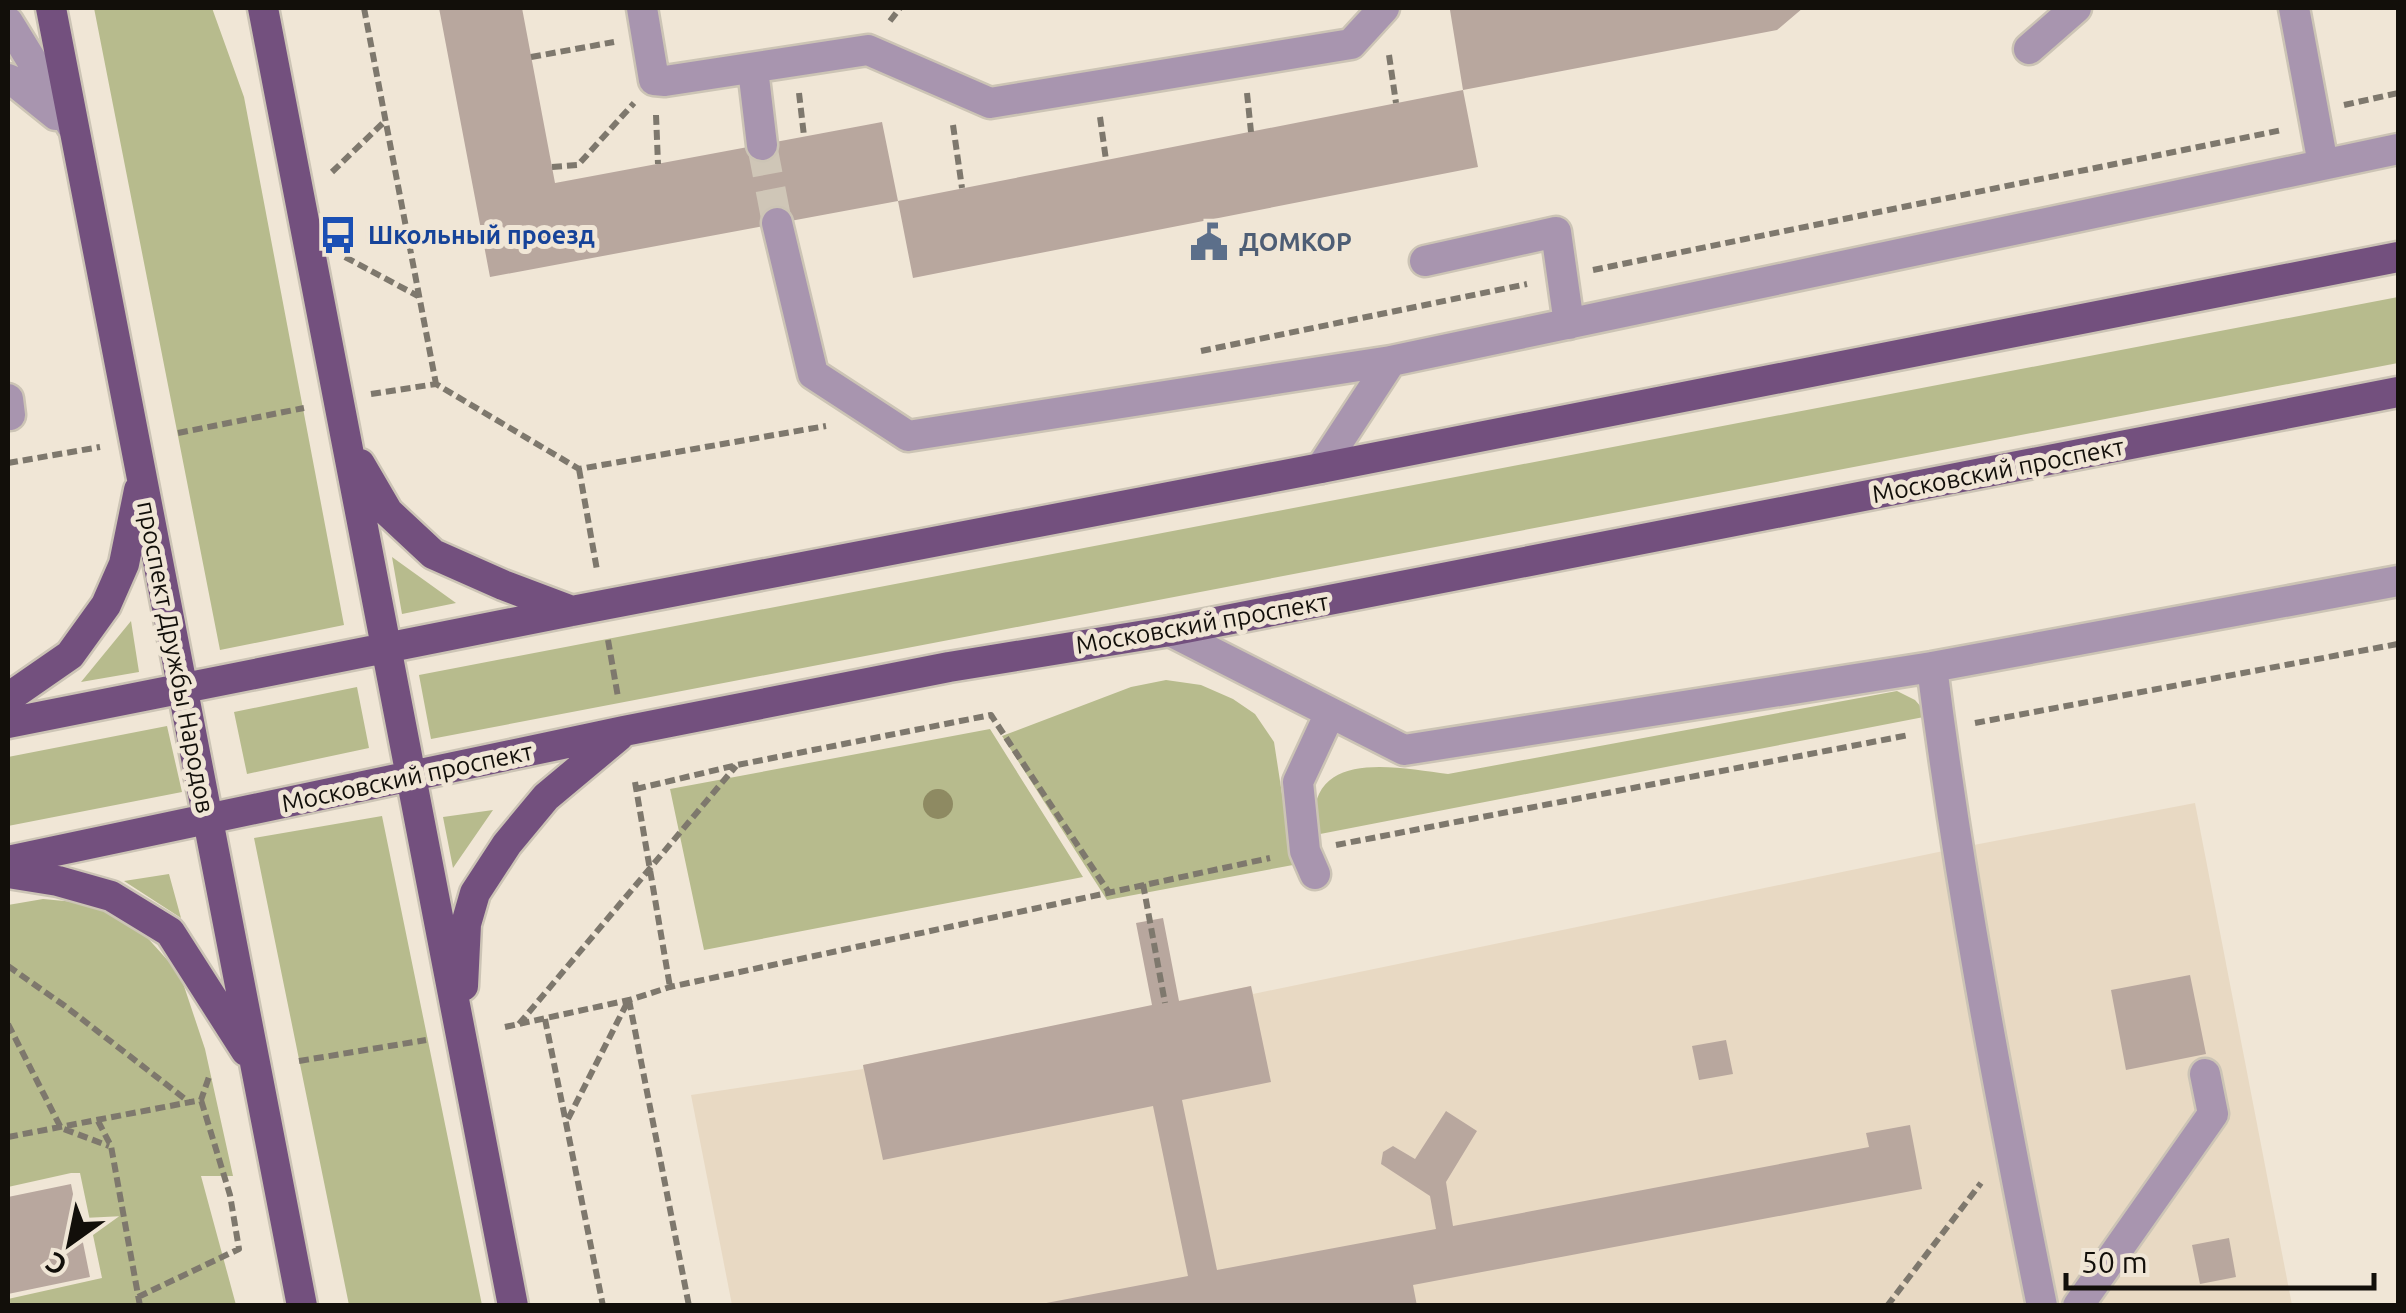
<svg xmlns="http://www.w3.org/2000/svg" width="2406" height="1313" font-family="Ubuntu,sans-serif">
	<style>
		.built { fill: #e8d9c3 }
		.green { fill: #b7bb8d }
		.building { fill: #b8a79e }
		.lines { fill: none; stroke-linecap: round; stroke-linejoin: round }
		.minor-tunnel { stroke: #cfc6b7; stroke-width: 30; stroke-dasharray: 30 15; stroke-linecap: butt }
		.minor-casing { stroke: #ccc4b5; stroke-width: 35 }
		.major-casing { stroke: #ccc4b5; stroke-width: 35 }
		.path { stroke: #7e786d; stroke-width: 6; stroke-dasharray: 10 5; stroke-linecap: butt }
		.minor { stroke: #a895af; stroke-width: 30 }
		.major { stroke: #73507e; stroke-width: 30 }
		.tree { fill: #8e8a62 }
		.labels { text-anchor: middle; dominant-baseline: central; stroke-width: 10; stroke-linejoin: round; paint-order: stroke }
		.transit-label { font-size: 25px; font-weight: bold; fill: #164399; stroke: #f0e6d6; text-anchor: start }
		.service-label { font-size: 25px; font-weight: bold; fill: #4e5e75; stroke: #f0e6d6; text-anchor: start }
		.street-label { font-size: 25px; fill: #120f0a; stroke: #f0e6d6 }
	</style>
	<rect width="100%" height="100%" fill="#f0e6d6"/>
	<path class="built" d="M 2195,803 L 2292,1305 L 732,1305 L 691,1095 L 863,1069 L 863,1065 L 1251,986 L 1253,994 L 1958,848 Z"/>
	<path class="green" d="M 94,8 L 212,8 L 244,97 L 344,625 L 220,650 Z
		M 2398,297 L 2398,363 L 431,739 L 419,675 Z
		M 392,557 L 456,603 L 402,614 Z
		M 131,621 L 139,672 L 81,682 Z
		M 1166,680 L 1201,685 L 1233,699 L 1255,714 L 1274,742 L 1293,865 L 1107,900 L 1002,736 L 1131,687 Z
		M 357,687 L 369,748 L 247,774 L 234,712 Z
		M 1897,691 L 1915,700 L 1929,716 L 1315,835 C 1303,747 1393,767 1448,774 Z
		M 167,726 L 182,792 L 8,826 L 8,757 Z
		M 990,729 L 1083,877 L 704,950 L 670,789 Z
		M 493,810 L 453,868 L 443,817 Z
		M 382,816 L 482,1305 L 349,1305 L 254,838 Z
		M 169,874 L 181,918 L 124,881 Z
		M 43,899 L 97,904 L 144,934 L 180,974 L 205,1049 L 233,1176 L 201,1176 L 236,1305 L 8,1306 L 8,1299 L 102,1278 L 80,1173 L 71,1173 L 8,1187 L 8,905 Z"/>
	<path class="building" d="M 439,8 L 522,8 L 555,183 L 882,122 L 898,201 L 1463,90 L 1478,167 L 913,278 L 898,201 L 490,277 Z
		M 1462,8 L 1803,8 L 1777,30 L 1463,90 L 1450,10 Z
		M 1163,918 L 1179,1001 L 1251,986 L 1271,1082 L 1182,1100 L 1217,1270 L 1436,1229 L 1430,1196 L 1381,1164 L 1383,1152 L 1393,1146 L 1415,1159 L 1446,1111 L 1477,1131 L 1446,1182 L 1453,1226 L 1869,1147 L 1866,1133 L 1910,1125 L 1922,1189 L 1413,1285 L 1417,1306 L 1041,1306 L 1041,1304 L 1188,1276 L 1153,1106 L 883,1160 L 863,1065 L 1152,1005 L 1136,923 Z
		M 2190,975 L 2206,1054 L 2126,1070 L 2111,990 Z
		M 1726,1040 L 1733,1074 L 1699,1080 L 1692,1046 Z
		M 71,1184 L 90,1277 L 8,1294 L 8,1197 Z
		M 2229,1238 L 2236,1277 L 2200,1284 L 2192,1245 Z"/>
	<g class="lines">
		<path class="minor-tunnel" d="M 762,145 L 777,223"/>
		<g class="minor-casing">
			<path id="minor" d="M 642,8 L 654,80 L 665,81 L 868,50 L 990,103 L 1351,44 L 1384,8
				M 2294,8 L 2323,164
				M 8,22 L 72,126
				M 2029,49 L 2076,8
				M 753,69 L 762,145
				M 8,79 L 15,82 L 56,115
				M 777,223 L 813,374 L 908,436 L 1391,361
				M 1425,261 L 1556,232 L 1569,324
				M 8,399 L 10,415
				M 1321,468 L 1391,361 L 2398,149
				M 1170,631 L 1404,750 L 1932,667 L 2398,581
				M 1932,667 C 1959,881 1999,1093 2042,1306
				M 1315,874 L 1305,851 L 1298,782 L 1330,713
				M 2078,1306 L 2213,1114 L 2205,1074"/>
		</g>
		<g class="major-casing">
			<path id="major" d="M 51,8 L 302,1306
				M 263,8 L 513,1306
				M 360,464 L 388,512 L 433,554 L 503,585 L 572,611
				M 8,698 L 70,655 L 106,605 L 124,564 L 139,490
				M 8,723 L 572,611 L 1321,468 L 2398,257
				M 8,861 L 624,731 L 949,667 L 1170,631 L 2398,392
				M 8,873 L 58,881 L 111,896 L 170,932 L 246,1051
				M 463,986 L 466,924 L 475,893 L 507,844 L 546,797 L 619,736"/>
		</g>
		<path class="path" d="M 364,8 L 436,384
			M 890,21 L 900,8
			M 1389,55 L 1396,103
			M 531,57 L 614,42
			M 799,93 L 804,136
			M 1247,93 L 1251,132
			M 2344,105 L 2398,93
			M 656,115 L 658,164
			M 1100,117 L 1106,160
			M 953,125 L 962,188
			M 552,167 L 578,165 L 634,103
			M 332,172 L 385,121
			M 345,257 L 418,296
			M 1593,270 L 2282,130
			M 1201,351 L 1527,284
			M 371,394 L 436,384 L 579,469 L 826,426
			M 178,433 L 304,408
			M 8,463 L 100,447
			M 579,469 L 597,570
			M 608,640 L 618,697
			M 1975,723 L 2398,644
			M 635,782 L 670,987
			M 636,789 L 737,765 L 991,715 L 1108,891
			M 1336,845 L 1909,735
			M 1143,884 L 1165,1003
			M 8,966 L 65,1006 L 189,1102
			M 629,1000 L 689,1306
			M 545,1019 L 603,1306
			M 8,1024 L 61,1128 L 109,1146
			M 519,1024 L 736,766
			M 505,1027 L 629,1000 L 670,987 L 1270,858
			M 299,1061 L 426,1040
			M 568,1119 L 628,1001
			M 98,1121 L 111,1146 L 140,1306
			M 8,1137 L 201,1100 L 210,1074
			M 138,1297 L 239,1249 L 230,1195 L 201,1100
			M 1887,1306 L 1981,1183"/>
		<use href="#minor" class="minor"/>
		<use href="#major" class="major"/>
	</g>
	<circle class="tree" cx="938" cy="804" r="15"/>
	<defs>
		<g id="bus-bare" transform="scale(3)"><path d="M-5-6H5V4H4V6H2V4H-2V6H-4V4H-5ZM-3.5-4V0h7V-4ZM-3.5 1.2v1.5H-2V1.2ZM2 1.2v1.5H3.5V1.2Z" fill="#1a4fb4" stroke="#f0e6d6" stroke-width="2.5" paint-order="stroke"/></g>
		<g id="civic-bare" transform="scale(3)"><path d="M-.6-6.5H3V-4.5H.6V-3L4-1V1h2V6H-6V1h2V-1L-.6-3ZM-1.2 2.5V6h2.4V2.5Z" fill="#5c6f8a" stroke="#f0e6d6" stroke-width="2.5" paint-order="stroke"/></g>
	</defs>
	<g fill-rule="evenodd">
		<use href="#bus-bare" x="338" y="235"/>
		<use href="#civic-bare" x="1209" y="242"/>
	</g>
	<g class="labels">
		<g class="transit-label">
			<text x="368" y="235">Школьный проезд</text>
		</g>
		<g class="service-label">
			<text x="1239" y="242">ДОМКОР</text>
		</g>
		<g class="street-label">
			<text transform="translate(1998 470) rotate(-11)">Московский проспект</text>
			<text transform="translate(1202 623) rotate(-10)">Московский проспект</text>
			<text transform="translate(176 657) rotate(79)">проспект Дружбы Народов</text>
			<text transform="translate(407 777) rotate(-12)">Московский проспект</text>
		</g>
	</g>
	<rect width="2406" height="1313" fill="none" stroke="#120f0a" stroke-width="20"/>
	<g transform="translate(70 1243) rotate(213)" stroke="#f0e6d6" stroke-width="8" paint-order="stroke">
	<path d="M0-8L18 38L0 25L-18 38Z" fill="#120f0a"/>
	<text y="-15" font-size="28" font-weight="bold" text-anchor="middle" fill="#120f0a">С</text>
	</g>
	<path d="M2066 1273v15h308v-15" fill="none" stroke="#120f0a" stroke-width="5"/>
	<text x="2081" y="1273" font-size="30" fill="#120f0a" stroke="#f0e6d6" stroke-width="8" paint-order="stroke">50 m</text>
</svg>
